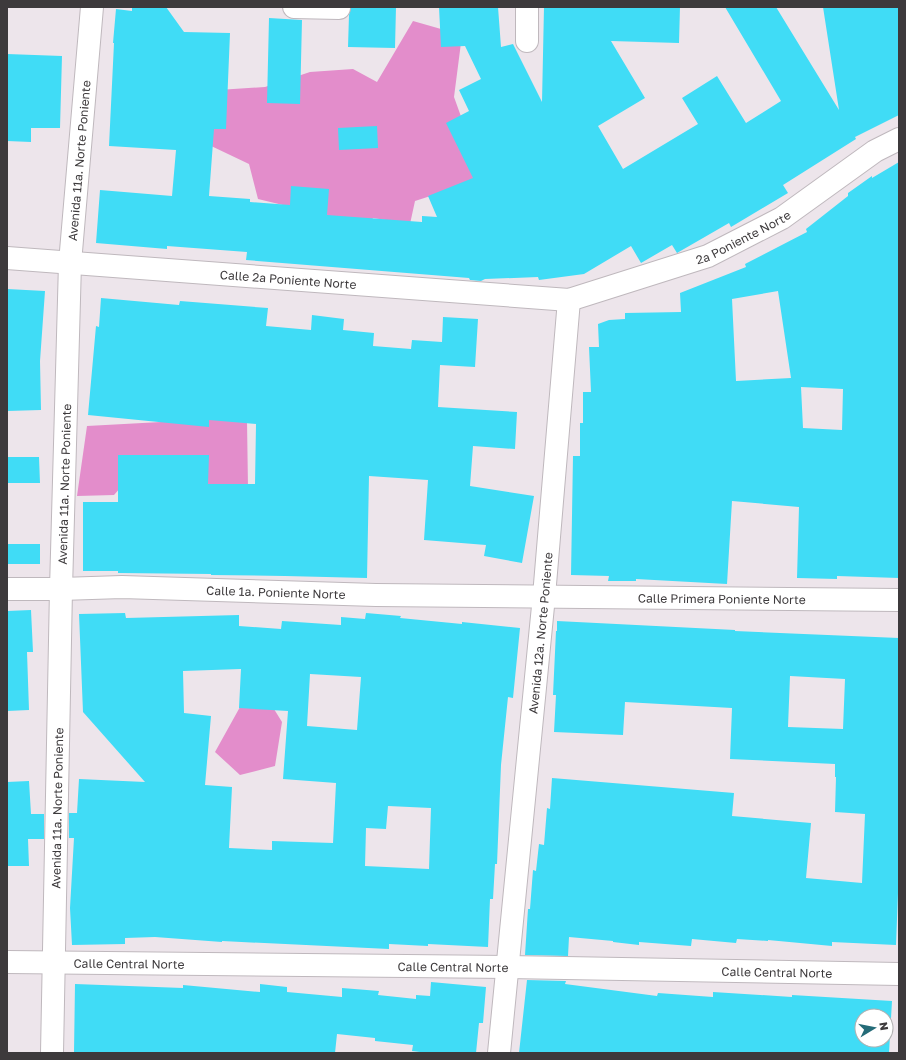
<svg xmlns="http://www.w3.org/2000/svg" width="906" height="1060" font-family="'Golos Text',sans-serif">
	<style>
		.forest { fill: #e38dcb }
		.building { fill: #40dcf6; fill-rule: evenodd }
		.lines { fill: none; stroke-linecap: round; stroke-linejoin: round }
		.minor-casing { stroke: #bfb8bd; stroke-width: 24 }
		.tertiary-casing { stroke: #bfb8bd; stroke-width: 24 }
		.secondary-casing { stroke: #bfb8bd; stroke-width: 24 }
		.minor { stroke: #fff; stroke-width: 22 }
		.tertiary { stroke: #fff; stroke-width: 22 }
		.secondary { stroke: #fff; stroke-width: 22 }
		.labels { text-anchor: middle; dominant-baseline: central; stroke-width: 3; stroke-linejoin: round; paint-order: stroke }
		.street-label { font-size: 12px; fill: #3d3a3c; stroke: #fff }
	</style>
	<rect width="100%" height="100%" fill="#ede5eb"/>
	<path class="forest" d="M 413,21 L 462,35 L 454,97 L 486,186 L 449,190 L 415,201 L 410,224 L 373,218 L 346,262 L 319,212 L 276,262 L 249,246 L 287,206 L 258,199 L 249,164 L 207,144 L 218,90 L 265,87 L 310,72 L 353,69 L 377,82 Z
		M 165,398 L 247,421 L 248,488 L 185,482 L 146,458 L 114,495 L 77,496 L 87,426 L 161,422 Z
		M 250,689 L 269,701 L 282,722 L 275,766 L 240,775 L 215,752 Z"/>
	<path class="building" d="M 132,7 L 166,7 L 184,32 L 230,33 L 226,129 L 214,129 L 209,196 L 250,199 L 250,202 L 290,205 L 291,186 L 329,189 L 327,215 L 422,222 L 422,216 L 437,217 L 428,196 L 473,178 L 446,123 L 469,111 L 459,90 L 481,79 L 465,46 L 441,47 L 439,7 L 498,7 L 501,47 L 513,44 L 542,102 L 544,7 L 680,7 L 679,43 L 611,41 L 645,98 L 598,126 L 623,169 L 698,124 L 682,98 L 717,76 L 746,123 L 781,101 L 725,7 L 776,7 L 839,110 L 823,7 L 899,7 L 899,115 L 855,137 L 856,139 L 783,185 L 788,193 L 731,227 L 729,223 L 677,253 L 672,245 L 641,263 L 631,246 L 584,274 L 539,280 L 538,277 L 485,279 L 481,281 L 470,280 L 469,278 L 246,260 L 247,252 L 167,246 L 167,249 L 96,243 L 100,190 L 172,196 L 176,150 L 109,146 L 114,43 L 113,43 L 116,9 L 132,11 Z
		M 351,7 L 396,7 L 395,48 L 348,47 L 349,15 Z
		M 269,18 L 302,20 L 300,104 L 267,103 Z
		M 7,54 L 62,56 L 60,128 L 31,128 L 31,142 L 7,141 Z
		M 377,126 L 378,148 L 339,150 L 338,128 Z
		M 899,162 L 899,578 L 837,576 L 837,579 L 797,578 L 799,507 L 732,501 L 727,584 L 636,579 L 636,581 L 608,581 L 609,576 L 571,575 L 573,456 L 580,456 L 580,423 L 583,423 L 583,392 L 591,392 L 589,347 L 599,347 L 598,324 L 609,320 L 625,319 L 625,313 L 681,312 L 680,293 L 746,267 L 745,264 L 807,232 L 806,229 L 848,196 L 848,193 L 872,176 L 872,178 ZM 778,291 L 791,378 L 736,381 L 732,299 ZM 801,387 L 843,389 L 842,430 L 803,428 Z
		M 7,289 L 45,291 L 40,361 L 41,410 L 7,411 Z
		M 101,298 L 179,305 L 180,301 L 268,308 L 266,326 L 311,330 L 312,315 L 344,319 L 343,330 L 374,333 L 373,346 L 411,349 L 412,340 L 442,342 L 443,317 L 478,319 L 475,367 L 440,365 L 438,407 L 517,412 L 515,449 L 473,446 L 470,486 L 534,496 L 522,563 L 484,556 L 486,545 L 424,540 L 428,480 L 369,476 L 367,578 L 285,576 L 211,575 L 211,574 L 118,573 L 118,571 L 83,571 L 83,502 L 118,502 L 118,455 L 209,455 L 208,484 L 255,484 L 256,424 L 209,420 L 209,427 L 88,415 L 96,326 L 99,327 Z
		M 7,457 L 39,457 L 40,483 L 7,483 Z
		M 7,544 L 40,544 L 40,564 L 7,564 Z
		M 31,610 L 33,652 L 27,652 L 29,710 L 7,711 L 7,611 Z
		M 125,613 L 126,618 L 239,615 L 239,626 L 281,629 L 282,621 L 341,625 L 341,617 L 365,619 L 366,613 L 401,616 L 400,618 L 462,624 L 462,622 L 520,628 L 513,698 L 508,697 L 501,765 L 497,864 L 495,864 L 493,899 L 490,899 L 488,947 L 428,944 L 428,946 L 389,944 L 389,949 L 222,941 L 222,942 L 155,937 L 125,938 L 125,944 L 72,945 L 70,908 L 74,838 L 69,838 L 69,813 L 77,813 L 79,779 L 145,782 L 83,712 L 79,614 ZM 241,669 L 239,708 L 288,711 L 283,779 L 336,783 L 333,843 L 272,841 L 272,850 L 229,848 L 232,787 L 205,785 L 211,716 L 184,713 L 183,671 ZM 310,674 L 361,677 L 357,730 L 307,726 ZM 388,806 L 431,808 L 429,869 L 365,866 L 366,828 L 386,829 Z
		M 557,621 L 735,630 L 735,631 L 899,638 L 899,867 L 896,945 L 832,942 L 832,946 L 768,940 L 768,941 L 737,939 L 736,943 L 692,939 L 691,946 L 639,942 L 639,945 L 613,942 L 613,941 L 569,937 L 568,956 L 525,955 L 528,909 L 530,909 L 533,870 L 536,871 L 539,844 L 544,845 L 547,808 L 550,809 L 552,778 L 734,793 L 732,816 L 811,823 L 806,878 L 862,883 L 865,814 L 835,812 L 836,777 L 835,777 L 835,764 L 730,759 L 732,708 L 625,702 L 623,735 L 554,732 L 556,695 L 553,695 L 556,631 L 557,631 ZM 790,676 L 845,679 L 843,729 L 788,727 Z
		M 29,781 L 31,814 L 44,814 L 44,839 L 28,839 L 29,866 L 7,866 L 7,782 Z
		M 527,980 L 566,981 L 565,984 L 657,996 L 658,993 L 713,997 L 713,992 L 792,997 L 792,995 L 892,1001 L 889,1053 L 519,1053 ZM 862,1016 L 886,1016 L 886,1040 L 862,1040 Z
		M 431,982 L 486,987 L 483,1023 L 479,1023 L 476,1053 L 428,1053 L 412,1051 L 413,1045 L 375,1041 L 375,1038 L 337,1034 L 335,1053 L 74,1053 L 75,984 L 183,988 L 183,985 L 260,992 L 260,984 L 287,987 L 287,992 L 342,997 L 342,988 L 379,991 L 378,995 L 416,999 L 416,995 L 430,996 Z"/>
	<g class="lines">
		<g class="minor-casing">
			<g id="minor">
				<path d="M 294,7 L 339,8"/>
				<path d="M 527,7 L 527,41"/>
				<path id="s1" d="M 52,1053 L 61,589 L 70,263 L 92,7"/>
				<path id="s2" d="M 499,1053 L 544,596 L 569,300"/>
			</g>
		</g>
		<g class="tertiary-casing">
			<g id="tertiary">
				<path id="s3" d="M 7,258 L 569,300 L 708,256 L 782,218 L 875,151 L 899,139"/>
			</g>
		</g>
		<g class="secondary-casing">
			<g id="secondary">
				<path id="s4" d="M 7,589 L 61,589 L 122,587 L 376,595 L 899,600"/>
				<path id="s5" d="M 7,962 L 508,967 L 899,974"/>
			</g>
		</g>
		<use href="#minor" class="minor"/>
		<use href="#tertiary" class="tertiary"/>
		<use href="#secondary" class="secondary"/>
	</g>
	<g class="labels">
		<g class="street-label">
			<text stroke="none"><textPath href="#s1" startOffset="893">Avenida 11a. Norte Poniente</textPath></text>
			<text stroke="none"><textPath href="#s3" startOffset="749">2a Poniente Norte</textPath></text>
			<text stroke="none"><textPath href="#s3" startOffset="282">Calle 2a Poniente Norte</textPath></text>
			<text stroke="none"><textPath href="#s1" startOffset="569">Avenida 11a. Norte Poniente</textPath></text>
			<text stroke="none"><textPath href="#s4" startOffset="269">Calle 1a. Poniente Norte</textPath></text>
			<text stroke="none"><textPath href="#s4" startOffset="715">Calle Primera Poniente Norte</textPath></text>
			<text stroke="none"><textPath href="#s2" startOffset="422">Avenida 12a. Norte Poniente</textPath></text>
			<text stroke="none"><textPath href="#s1" startOffset="245">Avenida 11a. Norte Poniente</textPath></text>
			<text stroke="none"><textPath href="#s5" startOffset="122">Calle Central Norte</textPath></text>
			<text stroke="none"><textPath href="#s5" startOffset="446">Calle Central Norte</textPath></text>
			<text stroke="none"><textPath href="#s5" startOffset="770">Calle Central Norte</textPath></text>
		</g>
	</g>
	<rect width="906" height="1060" fill="none" stroke="#3d3a3c" stroke-width="16"/>
	<g transform="translate(874 1028) rotate(80)"><circle r="19" fill="#ffffff" stroke="#b1b0b1"/>
	<path d="M0-3L7 15L0 10L-7 15Z" fill="#246b78"/>
	<text y="-6" font-size="11" font-weight="bold" text-anchor="middle" fill="#3d3a3c">N</text>
	</g>
</svg>
